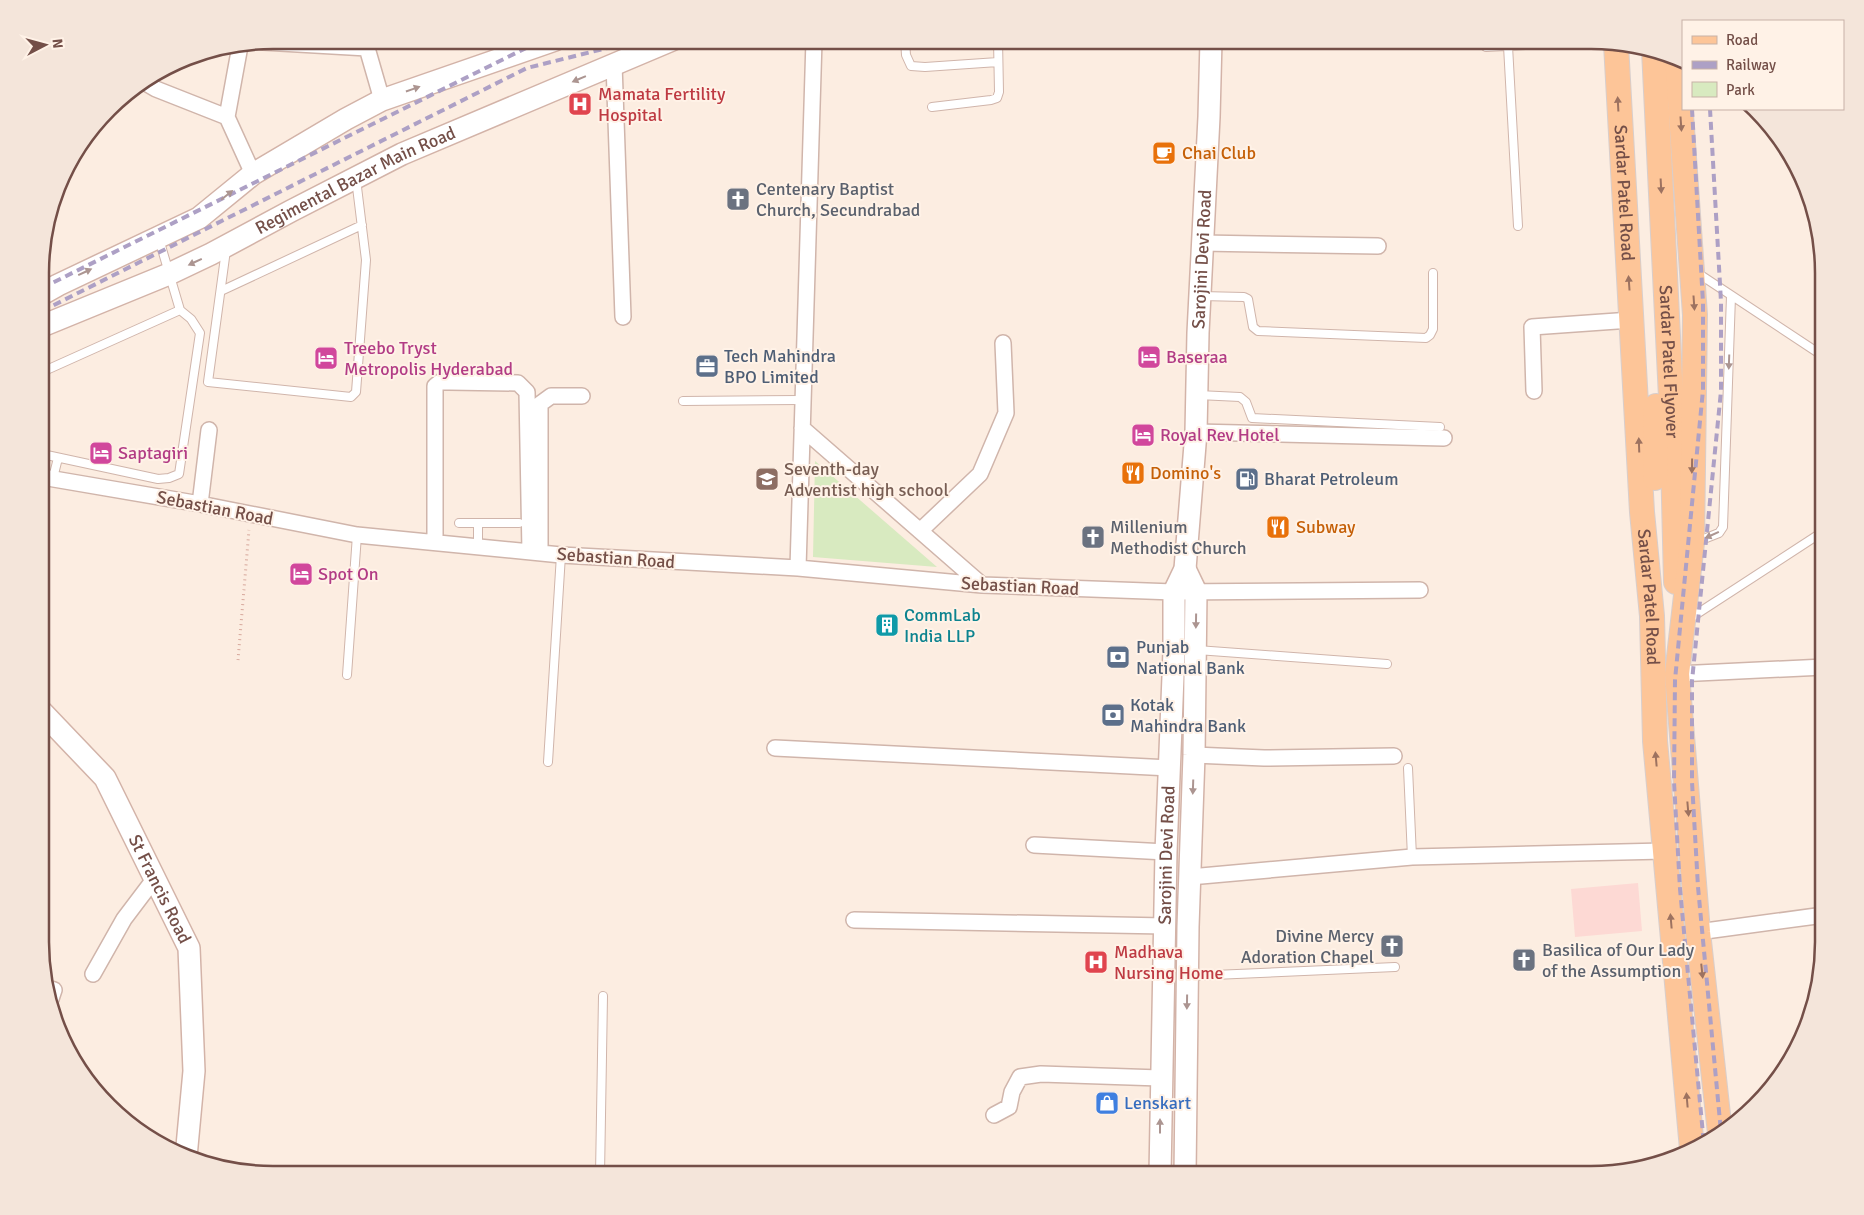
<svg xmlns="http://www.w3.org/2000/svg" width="1864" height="1215" font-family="Signika,sans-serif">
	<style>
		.commercial { fill: #fdd9d4 }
		.green { fill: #d8eac0 }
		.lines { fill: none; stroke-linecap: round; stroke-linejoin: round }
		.lane-casing { stroke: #d0b5ab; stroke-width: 10 }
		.street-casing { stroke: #d0b5ab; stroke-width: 18 }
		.secondary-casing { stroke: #d3b3a8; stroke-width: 24 }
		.primary-casing { stroke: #d8cecc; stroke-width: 26 }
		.path { stroke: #d7a89c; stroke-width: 3; stroke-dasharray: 1 4; stroke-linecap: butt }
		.lane { stroke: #fff; stroke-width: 8 }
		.street { stroke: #fff; stroke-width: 15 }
		.secondary { stroke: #fff; stroke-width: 21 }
		.primary { stroke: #fdc598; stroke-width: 24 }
		.rail { stroke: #ada0c5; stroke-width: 4; stroke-dasharray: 8 5; stroke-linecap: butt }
		.oneway { fill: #ac9591 }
		.oneway2 { fill: #9d7260 }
		.labels { text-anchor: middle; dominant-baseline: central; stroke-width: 4; stroke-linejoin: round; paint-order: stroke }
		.health-label { font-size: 18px; fill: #be3a42; stroke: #fff2e7; text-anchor: start }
		.food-label { font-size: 18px; fill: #c56008; stroke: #fff2e7; text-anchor: start }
		.street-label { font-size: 18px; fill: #744f48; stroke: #fff2e7 }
		.worship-label { font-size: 18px; fill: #5b616d; stroke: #fff2e7; text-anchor: start }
		.hotel-label { font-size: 18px; fill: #b23c85; stroke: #fff2e7; text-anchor: start }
		.service-label { font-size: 18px; fill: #4e5e75; stroke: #fff2e7; text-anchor: start }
		.education-label { font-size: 18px; fill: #785e54; stroke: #fff2e7; text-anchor: start }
		.culture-label { font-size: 18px; fill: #0d838f; stroke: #fff2e7; text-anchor: start }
		.shop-label { font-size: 18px; fill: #366cbe; stroke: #fff2e7; text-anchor: start }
		.rim { fill: none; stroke: #744f48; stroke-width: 2.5 }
	</style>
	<rect width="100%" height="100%" fill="#fcede1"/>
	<path class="commercial" d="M 1638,883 L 1642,931 L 1575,937 L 1571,889 Z"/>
	<path class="green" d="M 815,461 L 937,567 L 813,557 Z"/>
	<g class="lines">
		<g class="lane-casing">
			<path id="lane" d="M 905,40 L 906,55 L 911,66 L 925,67 L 998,62
				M 1477,40 L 1486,47 L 1599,41
				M 1508,46 L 1518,226
				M 932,107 L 991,100 L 997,98 L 999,92 L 998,40
				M 1821,247 L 1824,272
				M 226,250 L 208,382 L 351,397 L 356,392 L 366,260 L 356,179
				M 1696,272 L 1820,354
				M 221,291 L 362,225
				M 1201,296 L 1244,297 L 1248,299 L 1253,327 L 1258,331 L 1426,338 L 1430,335 L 1433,329 L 1433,273
				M 1820,354 L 1824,279
				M 1824,354 L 1820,354 L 1824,401
				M 42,372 L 180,310
				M 1198,395 L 1240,397 L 1246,402 L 1252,418 L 1440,427
				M 683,401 L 802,400
				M 42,454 L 158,479 L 169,478 L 179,474 L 200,333 L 191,319 L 180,310 L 159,239
				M 53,478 L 58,458
				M 459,523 L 519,523
				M 478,523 L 478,547
				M 1696,542 L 1719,533 L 1723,527 L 1731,296
				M 1689,619 L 1824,531
				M 1197,650 L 1387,664
				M 347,675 L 357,535
				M 548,762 L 561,555
				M 1408,768 L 1412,857
				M 1190,976 L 1395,967
				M 600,1175 L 603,996"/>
		</g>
		<g class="street-casing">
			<path id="street" d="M 368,40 L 367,48 L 382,100
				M 263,42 L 367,48
				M 240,46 L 227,117 L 253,174
				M 614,64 L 623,317
				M 144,82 L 156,89 L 227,117
				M 1201,243 L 1378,246
				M 1534,391 L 1532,327 L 1631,320
				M 802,428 L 982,585
				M 1196,432 L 1444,438
				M 42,477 L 200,504 L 357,535 L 561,555 L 798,568 L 982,585 L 1174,592 L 1420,590
				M 200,504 L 209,430
				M 920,531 L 980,474 L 1006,413 L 1003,343
				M 435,542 L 435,386 L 440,382 L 449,382 L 518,383 L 527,392 L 530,552
				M 540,553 L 540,404 L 551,396 L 582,396
				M 798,568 L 814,40
				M 1677,674 L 1824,667
				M 775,748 L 1170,768
				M 1194,755 L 1264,758 L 1394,756
				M 1034,845 L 1166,852
				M 1190,877 L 1412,857 L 1664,851
				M 854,920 L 1165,926
				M 1698,932 L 1824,915
				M 93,974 L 124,919 L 155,878
				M 47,988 L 54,990 L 51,999
				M 994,1115 L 1009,1107 L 1012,1092 L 1020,1077 L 1041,1074 L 1160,1078"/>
		</g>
		<g class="secondary-casing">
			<g id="secondary">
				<path d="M 42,294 L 58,285 L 199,218 L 253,174 L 346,119 L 382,100 L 555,40"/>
				<path id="s1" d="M 42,326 L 169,274 L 211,254 L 291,211 L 402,154 L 672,40"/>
				<path id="s2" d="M 42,712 L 105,778 L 189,948 L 194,1071 L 186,1157"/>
				<path id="s3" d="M 1160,1175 L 1166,852 L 1174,651 L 1174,592 L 1185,569 L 1196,432 L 1198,333 L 1209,117 L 1211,40"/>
				<path d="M 1185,1175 L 1188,927 L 1194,755 L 1196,592 L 1185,569"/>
			</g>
		</g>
		<g class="primary-casing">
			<g id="primary">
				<path id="s4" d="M 1616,44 L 1642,512 L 1652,616 L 1655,741 L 1692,1149"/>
				<path id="s5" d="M 1654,50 L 1672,418 L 1676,582"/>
				<path d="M 1677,57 L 1695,315 L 1692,543 L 1677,674 L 1698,932 L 1720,1133"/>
				<path d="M 1655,478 L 1656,406"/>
			</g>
		</g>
		<path class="path" d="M 238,660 L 249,530"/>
		<use href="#lane" class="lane"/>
		<use href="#street" class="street"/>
		<use href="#secondary" class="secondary"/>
		<use href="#primary" class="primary"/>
		<path class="rail" d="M 1692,109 L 1703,303 L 1703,390 L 1675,680 L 1674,782 L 1680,889 L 1704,1145
			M 1710,109 L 1721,302 L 1721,391 L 1692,681 L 1692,782 L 1698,887 L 1721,1132
			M 42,288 L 534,44 L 549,40
			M 42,311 L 527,68 L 639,40"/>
	</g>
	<defs><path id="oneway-solid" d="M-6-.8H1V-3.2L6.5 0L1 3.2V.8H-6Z" transform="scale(1.25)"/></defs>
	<g class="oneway">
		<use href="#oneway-solid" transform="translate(579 79) rotate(157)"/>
		<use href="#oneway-solid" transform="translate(413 89) rotate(-19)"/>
		<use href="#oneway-solid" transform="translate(227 195) rotate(-39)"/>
		<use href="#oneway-solid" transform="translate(195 262) rotate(155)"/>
		<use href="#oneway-solid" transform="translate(85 272) rotate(-25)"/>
		<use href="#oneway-solid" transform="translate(1729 362) rotate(92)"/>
		<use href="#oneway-solid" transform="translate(1712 535) rotate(156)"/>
		<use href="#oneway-solid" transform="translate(1196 621) rotate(91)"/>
		<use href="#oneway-solid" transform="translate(1193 787) rotate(92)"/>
		<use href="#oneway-solid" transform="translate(1187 1002) rotate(91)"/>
		<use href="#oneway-solid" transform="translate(1160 1126) rotate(-90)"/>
	</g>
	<g class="oneway2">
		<use href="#oneway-solid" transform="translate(1618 104) rotate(-93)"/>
		<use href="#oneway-solid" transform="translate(1681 124) rotate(86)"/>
		<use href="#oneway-solid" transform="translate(1661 186) rotate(87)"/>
		<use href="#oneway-solid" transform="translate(1629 283) rotate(-94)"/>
		<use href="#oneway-solid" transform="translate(1694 303) rotate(86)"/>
		<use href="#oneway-solid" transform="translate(1639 445) rotate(-92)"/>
		<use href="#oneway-solid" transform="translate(1692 466) rotate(91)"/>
		<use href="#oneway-solid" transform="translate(1656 759) rotate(-95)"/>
		<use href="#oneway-solid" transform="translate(1688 809) rotate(85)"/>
		<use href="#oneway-solid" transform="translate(1671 921) rotate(-95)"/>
		<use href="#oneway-solid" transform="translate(1702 971) rotate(84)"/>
		<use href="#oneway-solid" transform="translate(1687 1100) rotate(-95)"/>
	</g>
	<defs>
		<g id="hospital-square" transform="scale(1.25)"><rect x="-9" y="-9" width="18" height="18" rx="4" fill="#e0444e" stroke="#fff2e7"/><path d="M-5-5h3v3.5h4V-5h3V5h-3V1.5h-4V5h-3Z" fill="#fff"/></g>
		<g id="cafe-square" transform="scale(1.25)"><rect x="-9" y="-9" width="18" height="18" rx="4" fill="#e8710a" stroke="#fff2e7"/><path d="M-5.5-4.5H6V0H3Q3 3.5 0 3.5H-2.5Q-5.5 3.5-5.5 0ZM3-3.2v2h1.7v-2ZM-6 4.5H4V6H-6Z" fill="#fff"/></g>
		<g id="church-square" transform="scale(1.25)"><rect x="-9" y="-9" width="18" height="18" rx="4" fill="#6b7280" stroke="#fff2e7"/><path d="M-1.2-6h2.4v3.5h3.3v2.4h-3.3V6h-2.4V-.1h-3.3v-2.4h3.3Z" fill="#fff"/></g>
		<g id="hotel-square" transform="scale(1.25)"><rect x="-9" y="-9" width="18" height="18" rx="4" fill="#d1479c" stroke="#fff2e7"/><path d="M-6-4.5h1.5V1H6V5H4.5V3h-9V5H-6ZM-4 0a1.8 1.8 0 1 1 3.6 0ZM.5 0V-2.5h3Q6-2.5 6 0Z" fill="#fff"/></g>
		<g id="office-square" transform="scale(1.25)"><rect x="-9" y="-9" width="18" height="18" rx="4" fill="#5c6f8a" stroke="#fff2e7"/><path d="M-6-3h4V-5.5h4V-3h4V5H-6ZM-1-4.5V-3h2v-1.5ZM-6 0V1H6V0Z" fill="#fff"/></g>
		<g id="restaurant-square" transform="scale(1.25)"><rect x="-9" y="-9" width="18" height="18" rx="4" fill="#e8710a" stroke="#fff2e7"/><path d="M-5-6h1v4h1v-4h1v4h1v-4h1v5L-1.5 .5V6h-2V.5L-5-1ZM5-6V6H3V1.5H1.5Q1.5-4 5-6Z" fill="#fff"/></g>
		<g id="school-square" transform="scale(1.25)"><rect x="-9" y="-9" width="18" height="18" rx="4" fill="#8d6e63" stroke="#fff2e7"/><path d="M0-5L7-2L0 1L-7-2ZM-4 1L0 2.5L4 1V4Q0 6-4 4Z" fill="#fff"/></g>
		<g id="fuel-square" transform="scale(1.25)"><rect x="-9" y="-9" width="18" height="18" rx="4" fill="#5c6f8a" stroke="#fff2e7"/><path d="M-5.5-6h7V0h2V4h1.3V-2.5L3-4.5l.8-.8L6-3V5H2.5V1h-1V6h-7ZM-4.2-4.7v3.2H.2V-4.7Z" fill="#fff"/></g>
		<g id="building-square" transform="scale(1.25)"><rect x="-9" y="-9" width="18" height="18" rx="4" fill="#0f9aa8" stroke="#fff2e7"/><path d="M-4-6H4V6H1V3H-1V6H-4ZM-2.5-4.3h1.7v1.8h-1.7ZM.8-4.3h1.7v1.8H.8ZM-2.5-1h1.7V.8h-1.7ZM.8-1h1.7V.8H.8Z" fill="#fff"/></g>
		<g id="bank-square" transform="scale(1.25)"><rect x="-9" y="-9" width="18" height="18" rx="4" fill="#5c6f8a" stroke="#fff2e7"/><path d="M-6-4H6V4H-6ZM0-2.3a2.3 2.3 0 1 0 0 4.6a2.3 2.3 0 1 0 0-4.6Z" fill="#fff"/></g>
		<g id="shop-square" transform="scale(1.25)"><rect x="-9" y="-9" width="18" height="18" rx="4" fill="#3f7fe0" stroke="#fff2e7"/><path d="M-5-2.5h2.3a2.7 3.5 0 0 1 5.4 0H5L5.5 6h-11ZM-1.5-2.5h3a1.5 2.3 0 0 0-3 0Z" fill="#fff"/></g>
	</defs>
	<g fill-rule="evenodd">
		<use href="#hospital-square" x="580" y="104"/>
		<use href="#cafe-square" x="1164" y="153"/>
		<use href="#church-square" x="738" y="199"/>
		<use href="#hotel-square" x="1149" y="357"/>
		<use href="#hotel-square" x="326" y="358"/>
		<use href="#office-square" x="707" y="366"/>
		<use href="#hotel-square" x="1143" y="435"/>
		<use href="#hotel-square" x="101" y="453"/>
		<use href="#restaurant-square" x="1133" y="473"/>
		<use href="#school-square" x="767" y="479"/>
		<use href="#fuel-square" x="1247" y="479"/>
		<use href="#restaurant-square" x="1278" y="527"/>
		<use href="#church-square" x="1093" y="537"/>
		<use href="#hotel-square" x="301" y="574"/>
		<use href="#building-square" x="887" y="625"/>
		<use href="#bank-square" x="1118" y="657"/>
		<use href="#bank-square" x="1113" y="715"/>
		<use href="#church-square" x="1392" y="946"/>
		<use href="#church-square" x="1524" y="960"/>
		<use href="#hospital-square" x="1096" y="962"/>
		<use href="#shop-square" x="1107" y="1103"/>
	</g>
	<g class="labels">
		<g class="health-label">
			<text x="598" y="94">Mamata Fertility<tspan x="598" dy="21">Hospital</tspan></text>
			<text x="1114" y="952">Madhava<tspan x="1114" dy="21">Nursing Home</tspan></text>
		</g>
		<g class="food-label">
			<text x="1182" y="153">Chai Club</text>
			<text x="1150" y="473">Domino's</text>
			<text x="1296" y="527">Subway</text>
		</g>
		<g class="street-label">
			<text stroke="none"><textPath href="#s1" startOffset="346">Regimental Bazar Main Road</textPath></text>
			<text stroke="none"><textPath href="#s4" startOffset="149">Sardar Patel Road</textPath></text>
			<text stroke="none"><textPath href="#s3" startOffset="919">Sarojini Devi Road</textPath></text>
			<text stroke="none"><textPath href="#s5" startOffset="312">Sardar Patel Flyover</textPath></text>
			<text transform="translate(215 508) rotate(11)">Sebastian Road</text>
			<text transform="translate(616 558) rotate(4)">Sebastian Road</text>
			<text transform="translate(1020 586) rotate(3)">Sebastian Road</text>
			<text stroke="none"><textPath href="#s4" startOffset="554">Sardar Patel Road</textPath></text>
			<text stroke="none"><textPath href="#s3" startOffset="320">Sarojini Devi Road</textPath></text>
			<text stroke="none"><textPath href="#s2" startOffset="215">St Francis Road</textPath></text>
		</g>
		<g class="worship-label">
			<text x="756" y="189">Centenary Baptist<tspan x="756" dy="21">Church, Secundrabad</tspan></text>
			<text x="1110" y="527">Millenium<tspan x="1110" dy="21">Methodist Church</tspan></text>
			<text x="1374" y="936" text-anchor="end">Divine Mercy<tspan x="1374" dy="21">Adoration Chapel</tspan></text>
			<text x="1542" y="950">Basilica of Our Lady<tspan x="1542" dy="21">of the Assumption</tspan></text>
		</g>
		<g class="hotel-label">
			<text x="344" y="348">Treebo Tryst<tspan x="344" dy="21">Metropolis Hyderabad</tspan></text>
			<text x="1166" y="357">Baseraa</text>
			<text x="1160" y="435">Royal Rev Hotel</text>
			<text x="118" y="453">Saptagiri</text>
			<text x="318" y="574">Spot On</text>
		</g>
		<g class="service-label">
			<text x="724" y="356">Tech Mahindra<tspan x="724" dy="21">BPO Limited</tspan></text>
			<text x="1264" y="479">Bharat Petroleum</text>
			<text x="1136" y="647">Punjab<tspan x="1136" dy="21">National Bank</tspan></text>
			<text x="1130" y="705">Kotak<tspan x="1130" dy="21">Mahindra Bank</tspan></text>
		</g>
		<g class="education-label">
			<text x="784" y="469">Seventh-day<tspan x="784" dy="21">Adventist high school</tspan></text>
		</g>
		<g class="culture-label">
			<text x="904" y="615">CommLab<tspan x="904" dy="21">India LLP</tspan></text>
		</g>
		<g class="shop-label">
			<text x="1124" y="1103">Lenskart</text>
		</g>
	</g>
	<path d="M0 0H1864V1215H0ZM273 49H1591A224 224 0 0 1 1815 273V942A224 224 0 0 1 1591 1166H273A224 224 0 0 1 49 942V273A224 224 0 0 1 273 49Z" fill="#f4e5da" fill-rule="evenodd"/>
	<path class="rim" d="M273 49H1591A224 224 0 0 1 1815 273V942A224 224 0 0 1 1591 1166H273A224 224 0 0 1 49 942V273A224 224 0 0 1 273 49Z"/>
	<rect x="1682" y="20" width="162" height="90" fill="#fff2e7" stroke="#c7b1a7"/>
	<rect x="1692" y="36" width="25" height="8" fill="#fdc598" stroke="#c7b1a7"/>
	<text x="1726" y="45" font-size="15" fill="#744f48">Road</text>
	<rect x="1692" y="61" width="25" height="8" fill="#ada0c5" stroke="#c7b1a7"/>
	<text x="1726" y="70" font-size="15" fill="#744f48">Railway</text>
	<rect x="1692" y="82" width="25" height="15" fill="#d8eac0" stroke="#c7b1a7"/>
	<text x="1726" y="95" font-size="15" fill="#744f48">Park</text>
	<g transform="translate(45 45) rotate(84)" stroke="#fff2e7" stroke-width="4" paint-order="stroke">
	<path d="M0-4L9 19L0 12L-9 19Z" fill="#744f48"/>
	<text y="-8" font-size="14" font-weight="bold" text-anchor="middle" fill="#744f48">N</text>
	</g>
</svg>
